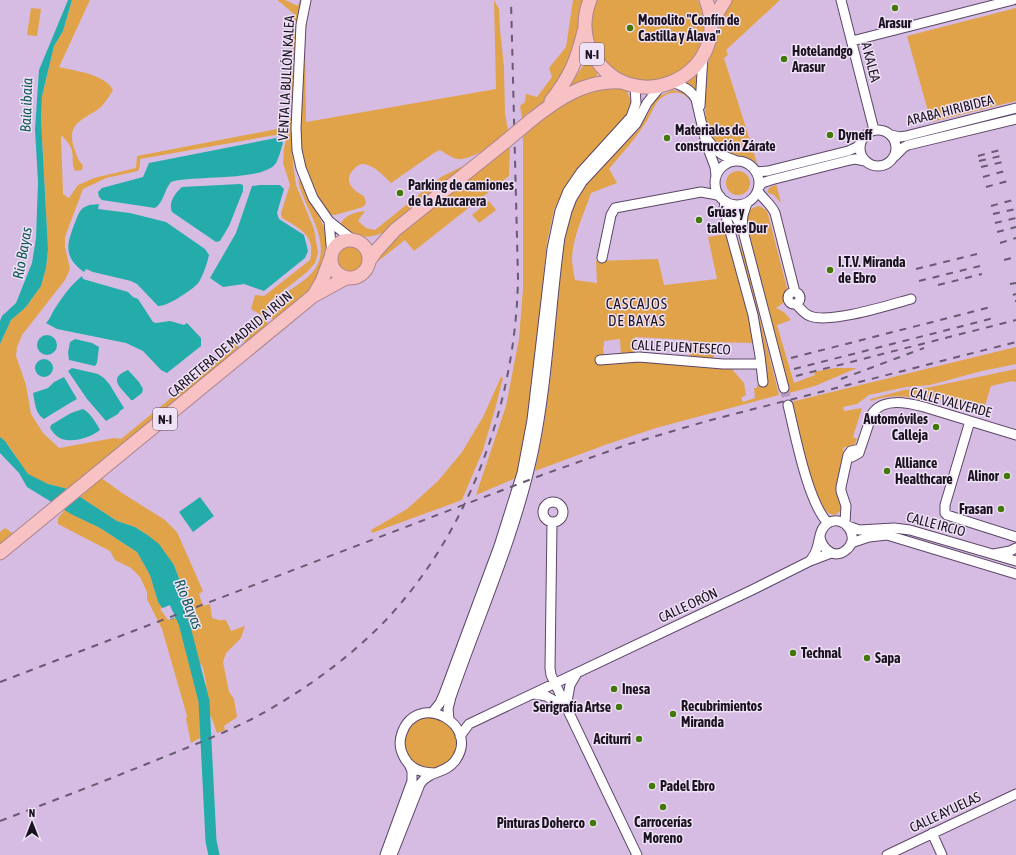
<svg xmlns="http://www.w3.org/2000/svg" width="1016" height="855" font-family="'Asap Condensed',sans-serif">
	<style>
		.green { fill: #e1a349 }
		.water { fill: #24acab }
		.pier { fill: #d6bce3 }
		.lines { fill: none; stroke-linecap: round; stroke-linejoin: round }
		.river { stroke: #24acab; stroke-width: 11 }
		.minor-tunnel { stroke: #b19abc; stroke-width: 9; stroke-dasharray: 9 4.5; stroke-linecap: butt }
		.minor-casing { stroke: #5c4667; stroke-width: 11 }
		.highway-casing { stroke: #ab848b; stroke-width: 15 }
		.minor { stroke: #fff; stroke-width: 9 }
		.highway { stroke: #f8c1c4; stroke-width: 13 }
		.rail { stroke: #695972; stroke-width: 2; stroke-dasharray: 7 7; stroke-linecap: butt }
		.highway-bridge-casing { stroke: #ab848b; stroke-width: 15; stroke-linecap: butt }
		.highway-bridge { stroke: #f8c1c4; stroke-width: 13 }
		.poi-dot { fill: #417809; stroke: #efe2f6; stroke-width: 1.5 }
		.labels { text-anchor: middle; dominant-baseline: central; stroke-width: 3; stroke-linejoin: round; paint-order: stroke }
		.shield { fill: #efe2f6; stroke: #5b5060; stroke-width: 1 }
		.shield-label { font-size: 13px; font-weight: bold; fill: #1b1220 }
		.poi-label { font-size: 14px; font-weight: bold; fill: #1b1220; stroke: #efe2f6; text-anchor: start }
		.street-label { font-size: 14px; fill: #1b1220; stroke: #efe2f6 }
		.water-label { font-size: 15px; font-style: italic; fill: #115958; stroke: #efe2f6 }
		.neighbourhood-label { font-size: 15px; letter-spacing: 1px; fill: #1b1220; stroke: #efe2f6 }
	</style>
	<rect width="100%" height="100%" fill="#d6bce3"/>
	<path class="green" d="M 72,0 L 90,0 L 59,67 C 75,71 105,74 113,90 C 109,96 105,103 100,108 C 83,120 66,123 74,148 C 77,155 77,160 83,165 L 82,170 L 75,171 C 71,163 74,159 72,151 C 71,145 65,139 61,135 L 63,194 L 69,198 L 78,185 L 94,178 L 136,168 L 137,156 L 287,127 L 291,117 L 294,14 L 280,2 L 277,0 L 285,0 L 298,6 L 300,0 L 303,0 L 297,33 L 292,135 L 293,163 L 296,185 L 314,229 L 318,253 L 315,263 L 307,272 L 269,302 L 266,312 L 268,320 L 265,331 L 254,340 L 245,343 L 243,340 L 245,337 L 242,335 L 263,316 L 251,309 L 255,295 L 264,296 L 310,260 C 316,236 301,229 282,218 L 281,213 L 290,185 L 283,163 L 284,148 L 286,140 L 281,134 L 140,159 L 140,166 L 138,171 L 106,178 L 83,189 L 65,237 L 65,247 L 70,269 L 65,280 L 22,335 L 17,347 L 16,356 L 26,385 L 31,414 L 43,433 L 59,448 L 114,438 L 121,439 L 226,353 L 235,343 L 239,347 L 231,353 L 230,359 L 68,489 C 56,486 35,482 27,473 C 17,461 12,446 0,437 L 0,344 L 11,320 L 26,307 L 41,286 L 46,268 L 48,249 L 41,119 L 42,96 L 54,46 L 63,31 Z
		M 309,0 L 311,0 L 307,20 L 305,38 L 306,122 L 496,89 L 494,0 L 499,9 L 500,30 L 504,67 L 505,114 L 508,130 C 499,141 472,161 457,159 C 452,158 445,153 440,150 L 434,153 L 391,183 C 384,176 374,165 363,164 C 360,164 357,166 355,168 C 342,180 352,190 364,196 L 366,203 L 363,207 L 335,215 C 326,215 322,207 318,200 C 295,158 299,124 301,79 C 303,52 304,26 309,0 Z
		M 573,0 L 583,0 L 578,24 L 578,41 L 556,89 L 532,113 L 530,111 L 522,118 L 520,106 L 525,102 L 526,94 L 537,97 L 552,77 L 549,68 L 566,47 Z
		M 597,0 L 698,0 C 709,28 704,51 681,71 C 676,75 667,81 660,81 C 654,82 647,80 641,80 C 636,79 631,80 626,79 C 611,75 599,58 594,44 C 588,31 589,12 597,0 Z
		M 730,0 L 780,0 L 726,50 L 728,55 L 724,58 L 757,163 L 747,157 L 728,153 L 712,142 L 707,129 L 704,94 L 706,75 L 710,55 L 716,40 L 723,11 Z
		M 31,8 L 41,9 L 37,36 L 27,35 Z
		M 1016,8 L 1016,101 L 931,122 L 907,36 Z
		M 586,61 L 588,61 L 597,73 L 597,78 L 572,88 L 571,84 Z
		M 700,69 L 699,93 L 691,85 L 686,82 Z
		M 619,87 L 627,91 L 631,101 L 630,110 L 627,115 L 620,125 L 580,166 L 566,185 L 554,210 L 547,242 L 530,404 L 516,478 L 476,495 L 506,406 L 519,339 L 523,289 L 523,137 L 543,118 L 565,101 L 597,90 Z
		M 673,90 L 684,92 L 689,97 L 688,98 C 680,90 669,91 660,99 C 654,104 650,118 644,125 C 634,141 621,154 609,169 L 617,183 L 591,193 C 584,214 573,236 572,258 C 572,266 574,273 575,280 L 597,283 L 596,261 L 658,259 L 664,285 L 717,279 L 708,237 L 726,234 L 737,276 L 744,290 L 750,314 L 753,343 L 713,342 L 714,362 L 690,360 L 689,340 L 635,337 L 634,354 L 621,356 L 620,339 L 604,341 L 604,347 L 603,348 L 604,356 L 731,368 L 744,383 L 746,395 L 741,398 L 743,402 L 755,398 L 754,388 L 757,388 L 757,385 L 767,384 L 760,337 L 732,224 L 744,255 L 779,395 L 656,428 L 605,445 L 535,471 L 543,431 L 550,382 L 562,258 L 566,233 L 569,218 L 577,200 L 585,186 L 602,166 L 639,129 L 657,97 Z
		M 510,147 L 509,176 L 414,251 L 405,240 L 377,262 L 386,248 L 395,238 L 503,150 L 505,151 Z
		M 461,167 L 466,167 L 385,232 C 366,240 356,238 340,225 C 344,215 355,212 365,211 L 358,221 L 366,228 L 375,230 L 441,177 Z
		M726 183a12 12 0 1 1 24 0a12 12 0 1 1-24 0Z
		M 298,179 L 302,183 C 308,198 326,225 327,239 C 329,253 318,283 308,293 C 299,303 288,311 279,320 L 272,319 C 271,314 270,309 273,304 C 275,300 281,297 284,294 C 297,285 314,276 319,261 C 328,234 302,205 298,179 Z
		M 776,185 L 777,187 L 781,203 L 774,195 L 769,193 L 767,192 L 770,187 Z
		M 489,201 L 496,210 L 479,223 L 472,215 Z
		M 759,206 L 766,210 L 768,214 L 787,288 L 783,296 L 783,303 L 776,308 L 784,312 L 791,320 L 777,325 L 794,383 L 815,375 L 814,372 L 835,368 L 857,368 L 815,386 L 789,393 L 746,220 C 748,211 750,208 759,206 Z
		M338 259a13 13 0 1 1 26 0a13 13 0 1 1-26 0Z
		M 1016,347 L 1016,364 L 982,371 L 930,385 L 906,387 L 869,395 L 857,404 L 843,407 L 844,411 L 862,408 L 853,437 L 857,439 L 855,444 L 843,448 L 843,509 L 835,515 L 830,514 L 825,510 L 819,500 L 812,483 L 791,402 Z
		M 1016,369 L 1016,382 L 1012,381 L 991,386 L 983,412 L 928,396 L 928,402 C 911,395 889,394 871,401 L 870,399 L 904,390 L 921,389 Z
		M 501,377 L 503,378 L 495,409 L 483,450 L 462,500 L 372,533 L 371,530 L 407,509 L 438,481 L 462,452 L 483,417 Z
		M 100,477 L 122,493 L 165,520 L 177,532 L 203,591 L 199,594 L 203,606 L 210,604 L 212,618 L 219,620 L 226,620 L 231,631 L 245,626 L 241,638 L 226,653 L 223,662 L 229,692 L 234,699 L 237,717 L 224,726 L 225,730 L 217,733 L 212,719 L 208,710 L 206,683 L 203,668 L 198,659 L 194,662 L 202,706 L 202,737 L 191,743 L 186,719 L 187,716 L 162,629 L 147,599 L 147,592 L 140,577 L 131,568 L 115,560 L 110,551 L 58,524 L 58,518 L 65,510 L 100,528 L 137,552 L 150,575 L 158,602 L 171,619 L 176,617 L 190,607 L 174,565 L 149,536 L 135,527 L 117,521 L 80,497 L 88,490 L 87,488 Z
		M 5,528 L 14,534 L 0,545 L 0,532 Z
		M404 743a26 26 0 1 1 52 0a26 26 0 1 1-52 0Z"/>
	<path class="water" d="M 68,0 L 72,0 L 63,31 L 54,46 L 42,96 L 41,119 L 48,249 L 46,268 L 41,286 L 26,307 L 11,320 L 0,344 L 0,321 L 2,316 L 16,303 L 32,263 L 36,238 L 38,182 L 35,129 L 39,70 Z
		M 276,138 L 281,140 L 283,143 C 281,149 279,158 276,163 C 264,182 192,175 171,182 C 164,190 164,202 155,208 L 102,200 L 99,197 L 98,192 L 102,188 L 143,177 L 149,163 Z
		M 240,184 L 243,185 L 243,191 L 229,226 L 220,241 L 216,242 L 172,212 C 168,203 175,193 182,187 Z
		M 260,185 L 280,185 L 284,189 L 277,213 L 279,219 L 304,235 L 308,251 L 305,258 L 264,291 L 244,284 L 223,287 L 210,278 L 236,233 L 252,186 Z
		M 99,204 L 98,209 L 130,213 L 166,222 L 205,249 L 209,255 C 207,264 204,273 199,282 C 194,289 167,307 158,306 L 137,284 L 131,281 L 93,272 L 86,269 L 84,272 C 62,256 67,243 76,220 C 78,215 80,208 87,206 C 90,204 95,205 99,204 Z
		M 82,276 L 83,279 L 128,292 L 133,297 L 138,299 L 153,322 L 156,323 L 170,321 L 184,325 L 187,323 L 201,338 L 201,346 L 167,373 L 161,370 L 143,351 L 126,343 L 57,329 L 46,323 C 50,319 51,315 54,310 C 62,297 71,285 82,276 Z
		M37 345a10 10 0 1 1 20 0a10 10 0 1 1-20 0Z
		M 75,339 L 92,343 L 99,347 L 97,363 L 95,366 L 69,360 L 68,353 L 70,342 Z
		M35 368a9 9 0 1 1 18 0a9 9 0 1 1-18 0Z
		M 72,368 L 98,374 L 104,378 L 110,385 L 116,395 L 124,408 L 120,411 L 118,414 L 106,421 L 87,399 L 68,371 Z
		M 128,370 L 139,382 L 143,389 L 142,393 L 133,400 L 131,400 C 122,388 106,379 128,370 Z
		M 64,377 L 77,399 C 66,405 55,412 44,419 C 35,414 35,402 33,393 L 48,388 L 54,382 Z
		M 83,409 C 90,413 96,422 100,430 C 91,437 74,443 62,439 C 57,437 53,433 50,428 L 51,425 L 71,413 Z
		M 0,437 L 5,441 L 28,474 L 48,484 L 68,489 L 117,521 L 135,527 L 149,536 L 159,544 L 174,565 L 190,608 L 176,617 L 171,620 L 158,602 L 150,575 L 137,552 L 100,528 L 71,514 L 27,487 L 19,473 L 0,453 Z
		M 200,497 L 214,516 L 193,532 L 179,512 Z"/>
	<path class="pier" d="M 188,598 L 191,609 L 188,612 L 168,620 L 160,609 Z"/>
	<g class="lines">
		<path class="river" d="M 174,601 L 184,623 L 204,701 L 211,841 L 214,855"/>
		<path class="minor-tunnel" d="M 784,388 L 788,405"/>
		<g class="minor-casing">
			<path id="minor" d="M 306,0 L 301,25 L 296,128 L 297,150 L 301,168 L 313,198 L 329,221 L 353,240
				M 841,0 L 874,130
				M 852,41 L 1013,0
				M 673,82 C 684,87 690,89 696,99 L 706,143 L 715,167 L 716,176
				M 700,106 L 703,55
				M860 148a18 18 0 1 1 36 0a18 18 0 1 1-36 0Z
				M 891,135 L 900,137 L 906,136 L 1016,108
				M 708,140 C 718,153 722,156 737,161
				M 895,156 L 904,147 L 908,145 L 1016,119
				M715 183a22 22 0 1 1 44 0a22 22 0 1 1-44 0Z
				M 756,172 L 768,171 L 848,151 L 857,147 L 860,144
				M 759,187 L 762,183 L 771,180 L 850,160 L 855,159 L 865,161
				M 758,191 C 763,199 771,204 775,213 L 795,292
				M 725,201 L 724,209 L 753,315 L 760,356 L 763,382
				M 727,203 L 742,227 L 784,388
				M 329,221 L 331,245 L 334,251
				M 742,227 L 743,215 L 747,203
				M 602,258 L 611,215 L 615,208 L 701,192 L 712,194 L 720,196
				M788 298a6 6 0 1 1 12 0a6 6 0 1 1-12 0Z
				M 796,304 C 801,309 804,314 810,316 C 830,324 889,305 911,299
				M 600,360 L 639,357 L 723,364 L 761,364
				M 788,405 C 795,434 808,503 828,523
				M 970,421 L 945,505 L 945,513 L 947,515 L 1016,537
				M 860,449 L 851,451 L 848,455 L 852,457 L 859,453 L 872,414 C 883,397 908,403 924,407 L 1016,435
				M543 512a10 10 0 1 1 20 0a10 10 0 1 1-20 0Z
				M 552,523 L 550,668 L 551,675 L 637,855
				M 845,523 L 846,506 L 841,491 L 841,487 L 848,455
				M 848,526 L 859,530 L 894,528 L 910,530 L 1016,561
				M 851,543 L 869,537 L 887,535 L 1016,574
				M 994,554 L 1010,551 L 1016,548
				M 810,561 C 813,557 816,553 817,548 C 820,539 819,529 828,523 C 844,513 862,538 846,550 C 835,560 822,549 820,537
				M 534,694 L 546,696 L 566,707
				M 566,707 L 570,685 L 577,673
				M 432,713 L 440,703 L 444,694 L 499,546 L 522,473 L 532,420 L 552,249 L 560,211 L 568,191 L 581,172 L 631,117 L 636,103 L 635,86
				M 449,719 L 448,709 L 451,697 C 479,616 515,537 533,453 C 548,382 550,309 560,237 L 567,211 L 572,198 L 582,182 L 636,124 L 647,103 L 660,87
				M 460,736 L 469,724 L 752,590 L 810,561 L 831,553
				M 932,833 L 942,855
				M 385,855 L 412,781 L 412,771 L 409,764
				M 392,855 L 420,784 C 430,770 445,774 455,761 C 482,724 417,690 402,733 C 399,741 400,750 404,757 C 410,769 422,773 435,773
				M 887,855 L 1016,794"/>
		</g>
		<g class="highway-casing">
			<path id="highway" d="M 590,0 C 583,17 583,37 592,53 C 631,123 735,75 706,0
				M 711,23 L 725,0
				M 551,101 C 570,77 577,60 584,31
				M 530,121 C 556,100 586,79 621,82
				M331 259a19 19 0 1 1 38 0a19 19 0 1 1-38 0Z
				M 369,261 L 376,251 L 395,230 L 505,142
				M 314,295 L 322,281 L 331,257
				M 0,553 L 313,296 L 346,278"/>
		</g>
		<use href="#minor" class="minor"/>
		<use href="#highway" class="highway"/>
		<path class="rail" d="M 978,156 L 1000,150
			M 979,161 L 1001,156
			M 981,167 L 1003,162
			M 983,177 L 1005,171
			M 986,187 L 1008,181
			M 991,206 L 1013,200
			M 993,214 L 1016,209
			M 995,223 L 1016,218
			M 997,232 L 1016,227
			M 1000,243 L 1016,238
			M 1004,260 L 1016,257
			M 916,269 L 977,254
			M 919,281 L 980,266
			M 1010,284 L 1016,283
			M 938,285 L 982,274
			M 1013,295 L 1016,294
			M 1015,301 L 1016,301
			M 791,358 L 991,307
			M 794,369 L 994,318
			M 796,376 L 1016,320
			M 841,379 L 924,348
			M 0,682 L 542,475 L 629,444 L 707,421 L 1016,342
			M 0,821 C 50,802 100,783 149,763 C 184,749 220,735 254,718 C 302,692 347,660 385,621 C 470,531 516,401 518,278 L 511,0"/>
		<g class="highway-bridge-casing">
			<path id="highway-bridge" d="M 505,142 L 530,121"/>
		</g>
		<use href="#highway-bridge" class="highway-bridge"/>
	</g>
	<g class="poi-dot">
		<circle cx="895" cy="8" r="4"/>
		<circle cx="630" cy="28" r="4"/>
		<circle cx="784" cy="59" r="4"/>
		<circle cx="830" cy="135" r="4"/>
		<circle cx="667" cy="138" r="4"/>
		<circle cx="400" cy="193" r="4"/>
		<circle cx="699" cy="220" r="4"/>
		<circle cx="830" cy="270" r="4"/>
		<circle cx="936" cy="427" r="4"/>
		<circle cx="887" cy="471" r="4"/>
		<circle cx="1007" cy="476" r="4"/>
		<circle cx="1001" cy="509" r="4"/>
		<circle cx="793" cy="653" r="4"/>
		<circle cx="867" cy="658" r="4"/>
		<circle cx="614" cy="689" r="4"/>
		<circle cx="619" cy="707" r="4"/>
		<circle cx="673" cy="714" r="4"/>
		<circle cx="639" cy="739" r="4"/>
		<circle cx="652" cy="786" r="4"/>
		<circle cx="663" cy="807" r="4"/>
		<circle cx="593" cy="823" r="4"/>
	</g>
	<g class="labels">
		<g class="shield">
			<rect x="580" y="43" width="24" height="22" rx="3"/>
			<rect x="153" y="408" width="24" height="22" rx="3"/>
		</g>
		<g class="shield-label">
			<text x="592" y="54">N-I</text>
			<text x="165" y="419">N-I</text>
		</g>
		<g class="poi-label">
			<text x="638" y="20">Monolito "Confín de<tspan x="638" dy="16">Castilla y Álava"</tspan></text>
			<text x="895" y="23" text-anchor="middle">Arasur</text>
			<text x="792" y="51">Hotelandgo<tspan x="792" dy="16">Arasur</tspan></text>
			<text x="675" y="130">Materiales de<tspan x="675" dy="16">construcción Zárate</tspan></text>
			<text x="838" y="135">Dyneff</text>
			<text x="408" y="185">Parking de camiones<tspan x="408" dy="16">de la Azucarera</tspan></text>
			<text x="707" y="212">Grúas y<tspan x="707" dy="16">talleres Dur</tspan></text>
			<text x="838" y="262">I.T.V. Miranda<tspan x="838" dy="16">de Ebro</tspan></text>
			<text x="928" y="419" text-anchor="end">Automóviles<tspan x="928" dy="16">Calleja</tspan></text>
			<text x="895" y="463">Alliance<tspan x="895" dy="16">Healthcare</tspan></text>
			<text x="999" y="476" text-anchor="end">Alinor</text>
			<text x="993" y="509" text-anchor="end">Frasan</text>
			<text x="801" y="653">Technal</text>
			<text x="875" y="658">Sapa</text>
			<text x="622" y="689">Inesa</text>
			<text x="681" y="706">Recubrimientos<tspan x="681" dy="16">Miranda</tspan></text>
			<text x="611" y="707" text-anchor="end">Serigrafía Artse</text>
			<text x="631" y="739" text-anchor="end">Aciturri</text>
			<text x="660" y="786">Padel Ebro</text>
			<text x="663" y="822" text-anchor="middle">Carrocerías<tspan x="663" dy="16">Moreno</tspan></text>
			<text x="585" y="823" text-anchor="end">Pinturas Doherco</text>
		</g>
		<g class="street-label">
			<text transform="translate(871 62) rotate(76)">A KALEA</text>
			<text transform="translate(286 78) rotate(-87)">VENTA LA BULLÓN KALEA</text>
			<text transform="translate(950 110) rotate(-14)">ARABA HIRIBIDEA</text>
			<text transform="translate(230 344) rotate(-40)">CARRETERA DE MADRID A IRÚN</text>
			<text transform="translate(681 347) rotate(3)">CALLE PUENTESECO</text>
			<text transform="translate(951 402) rotate(15)">CALLE VALVERDE</text>
			<text transform="translate(936 524) rotate(15)">CALLE IRCIO</text>
			<text transform="translate(688 605) rotate(-25)">CALLE ORÓN</text>
			<text transform="translate(945 812) rotate(-25)">CALLE AYUELAS</text>
		</g>
		<g class="water-label">
			<text transform="translate(26 105) rotate(-88)">Baia ibaia</text>
			<text transform="translate(22 253) rotate(-80)">Río Bayas</text>
			<text transform="translate(189 604) rotate(68)">Río Bayas</text>
		</g>
		<g class="neighbourhood-label">
			<text x="637" y="303">CASCAJOS<tspan x="637" dy="17">DE BAYAS</tspan></text>
		</g>
	</g>
	<g transform="translate(32 823)" stroke="#efe2f6" stroke-width="3" paint-order="stroke">
	<path d="M0-3L7 15L0 10L-7 15Z" fill="#1b1220"/>
	<text y="-6" font-size="11" font-weight="bold" text-anchor="middle" fill="#1b1220">N</text>
	</g>
</svg>
